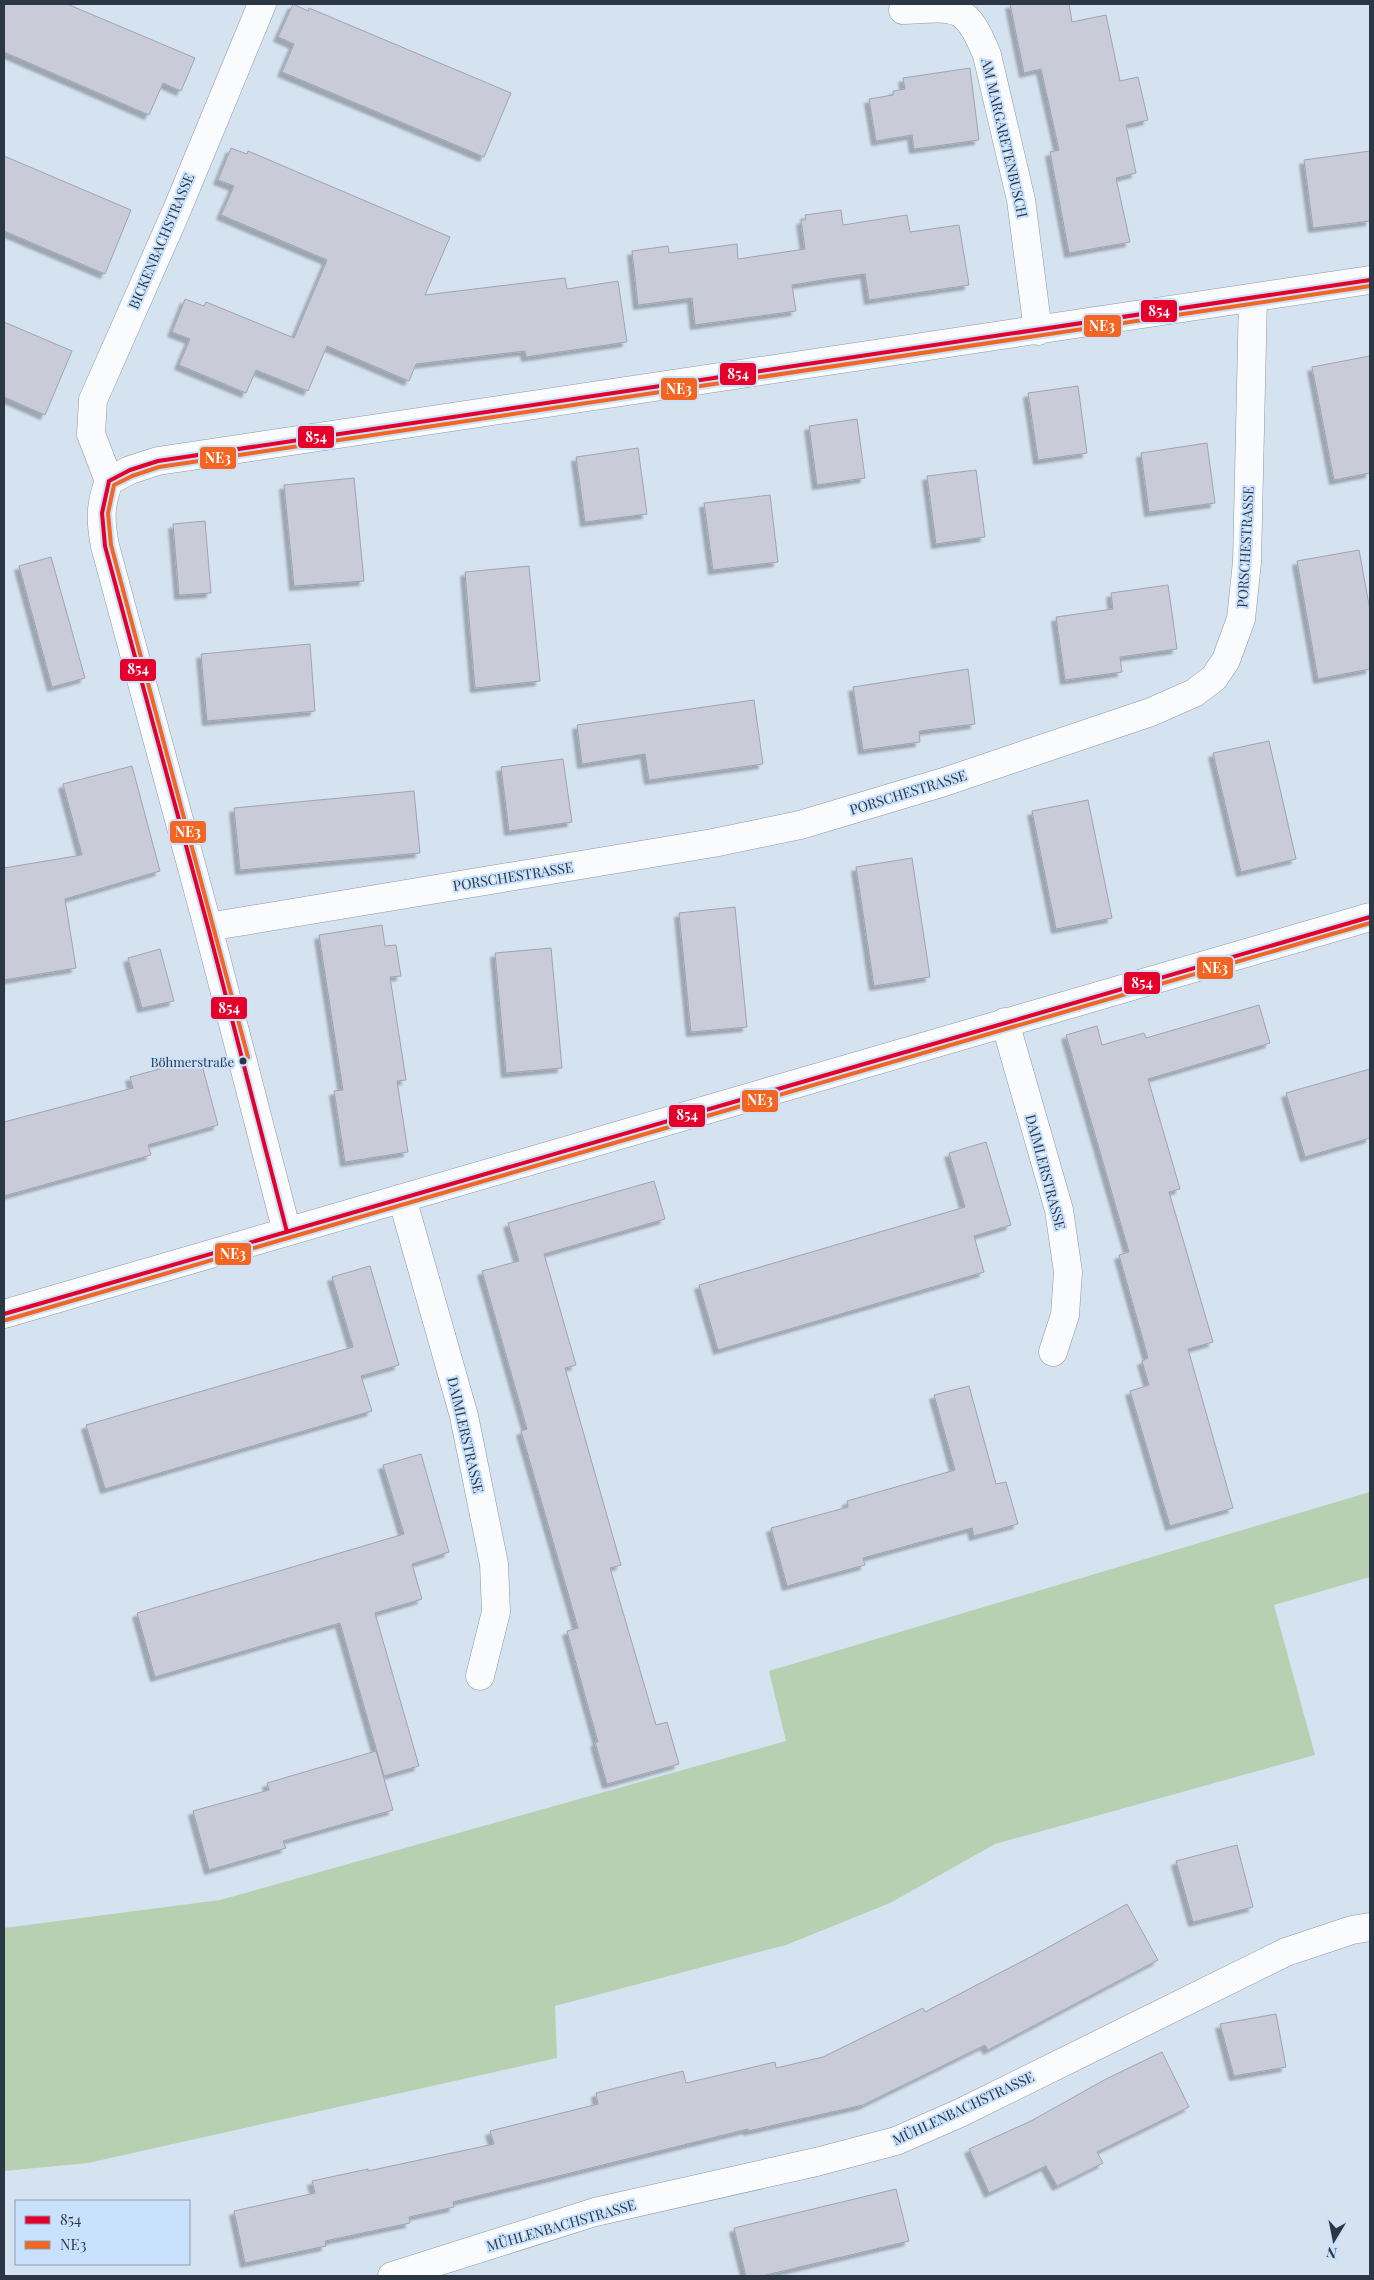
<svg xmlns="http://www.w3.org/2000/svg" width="1374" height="2280" font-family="'Playfair Display',serif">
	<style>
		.green { fill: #b7d0b1 }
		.building { fill: #c9cbd8; stroke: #a1a3b0; filter: url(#shadow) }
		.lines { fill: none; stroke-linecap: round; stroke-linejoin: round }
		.minor-casing { stroke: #8d98a4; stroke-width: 29 }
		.minor { stroke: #f9fbfd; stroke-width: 28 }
		.bus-1-casing { stroke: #c9e1fc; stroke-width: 8 }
		.bus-2-casing { stroke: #c9e1fc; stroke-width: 8 }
		.bus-1 { stroke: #e4002b; stroke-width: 4 }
		.bus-2 { stroke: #f26522; stroke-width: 4 }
		.bus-dot { fill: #2b3744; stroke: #c9e1fc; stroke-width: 2 }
		.labels { text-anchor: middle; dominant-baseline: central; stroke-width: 4; stroke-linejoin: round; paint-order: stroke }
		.bus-label { font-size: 13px; fill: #2b3744; stroke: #c9e1fc; text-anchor: end }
		.street-label { font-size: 14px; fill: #2b3744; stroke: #c9e1fc }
		.line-badge { stroke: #c9e1fc; stroke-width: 2 }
		.badge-label { font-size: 14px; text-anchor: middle; font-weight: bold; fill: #fff }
	</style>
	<defs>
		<filter id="shadow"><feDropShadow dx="-4.5" dy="4.5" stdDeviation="1" flood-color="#0004"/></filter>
	</defs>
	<rect width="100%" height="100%" fill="#d5e2f0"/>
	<path class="green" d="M 1370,1492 L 1370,1577 L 1274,1605 L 1315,1755 L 995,1844 L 890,1903 L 786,1945 L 555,2006 L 557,2058 L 88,2163 L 4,2171 L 4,1928 L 220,1900 L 786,1741 L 769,1671 Z"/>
	<path class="building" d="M 4,4 L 67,4 L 195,58 L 181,91 L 163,83 L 149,115 L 4,52 Z
		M 293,4 L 308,11 L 309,8 L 511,93 L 484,157 L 282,72 L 294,44 L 278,37 Z
		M 1010,4 L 1069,4 L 1072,22 L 1106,15 L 1120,81 L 1138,77 L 1148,120 L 1126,125 L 1136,173 L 1116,178 L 1130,242 L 1069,253 L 1050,152 L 1059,150 L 1041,69 L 1024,73 Z
		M 970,68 L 979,140 L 914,149 L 912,135 L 876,141 L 869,99 L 893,95 L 893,91 L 905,89 L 903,78 Z
		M 231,148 L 247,154 L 248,151 L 450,237 L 425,295 L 565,278 L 567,289 L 618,281 L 627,342 L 526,357 L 525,351 L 416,364 L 409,381 L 327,346 L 308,391 L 256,370 L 246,393 L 179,365 L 190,339 L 172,332 L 185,299 L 204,306 L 206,302 L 294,338 L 327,260 L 221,215 L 234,186 L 218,180 Z
		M 1370,151 L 1370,221 L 1313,228 L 1304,160 Z
		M 4,156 L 131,210 L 105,274 L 4,231 Z
		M 841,210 L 843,225 L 907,215 L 910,232 L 959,225 L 969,285 L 869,300 L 865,274 L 829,279 L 792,285 L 796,311 L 695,325 L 692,298 L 638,305 L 632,251 L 668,246 L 669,253 L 737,244 L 738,259 L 805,249 L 801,220 L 806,220 L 805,215 Z
		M 4,322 L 72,351 L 45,415 L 4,397 Z
		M 1370,356 L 1370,473 L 1334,480 L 1312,367 Z
		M 1078,386 L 1087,453 L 1038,460 L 1028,393 Z
		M 857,419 L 865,478 L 817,485 L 809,426 Z
		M 1207,443 L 1215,503 L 1149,512 L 1141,453 Z
		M 638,448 L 647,514 L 585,522 L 576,457 Z
		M 976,470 L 985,537 L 936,544 L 927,476 Z
		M 354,478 L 364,581 L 294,586 L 284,485 Z
		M 770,495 L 778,562 L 713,570 L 704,503 Z
		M 205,521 L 211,593 L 179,595 L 173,524 Z
		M 1359,550 L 1370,610 L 1370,669 L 1318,679 L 1297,561 Z
		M 51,557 L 85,678 L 52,687 L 19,566 Z
		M 529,566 L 540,681 L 475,688 L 465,572 Z
		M 1168,585 L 1177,649 L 1120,657 L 1122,672 L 1065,680 L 1056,617 L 1113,609 L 1111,593 Z
		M 310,644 L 315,711 L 207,721 L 201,654 Z
		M 968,669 L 975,724 L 919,731 L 920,742 L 863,750 L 853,687 Z
		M 754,700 L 763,764 L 649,780 L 645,754 L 582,764 L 577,725 Z
		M 1269,741 L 1296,859 L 1241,872 L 1213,753 Z
		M 563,759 L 572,822 L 509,831 L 501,767 Z
		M 132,766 L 160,871 L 65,899 L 76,968 L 4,980 L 4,868 L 82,855 L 63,784 Z
		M 414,791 L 420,853 L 240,870 L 234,808 Z
		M 1088,800 L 1112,918 L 1056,929 L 1032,811 Z
		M 912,858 L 930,977 L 874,986 L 856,867 Z
		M 735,907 L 747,1027 L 691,1032 L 679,913 Z
		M 382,925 L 385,946 L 396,945 L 401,976 L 390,977 L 406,1080 L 397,1081 L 408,1152 L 345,1162 L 334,1091 L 343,1090 L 319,935 Z
		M 551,948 L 562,1068 L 506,1073 L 495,953 Z
		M 160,949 L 174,1001 L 142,1008 L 128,958 Z
		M 1259,1005 L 1270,1043 L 1148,1079 L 1180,1189 L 1169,1192 L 1213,1342 L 1188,1349 L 1233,1508 L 1170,1526 L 1130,1391 L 1149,1385 L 1142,1361 L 1148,1358 L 1119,1255 L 1129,1252 L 1066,1035 L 1097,1026 L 1102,1045 L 1144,1033 L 1146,1038 Z
		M 200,1058 L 218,1125 L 148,1145 L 151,1155 L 4,1196 L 4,1122 L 133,1088 L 130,1077 Z
		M 1370,1069 L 1370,1138 L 1305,1157 L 1286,1093 Z
		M 986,1142 L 1011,1225 L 974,1236 L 984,1272 L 718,1350 L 699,1285 L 965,1207 L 949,1153 Z
		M 654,1181 L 665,1219 L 544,1254 L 576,1365 L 565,1368 L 621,1565 L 610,1568 L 656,1725 L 667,1722 L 679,1764 L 607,1784 L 595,1742 L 598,1742 L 567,1631 L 578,1628 L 521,1431 L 527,1429 L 482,1271 L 519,1261 L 508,1223 Z
		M 370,1266 L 399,1365 L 361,1376 L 372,1411 L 105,1489 L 86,1425 L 353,1347 L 332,1277 Z
		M 969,1386 L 996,1484 L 1006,1482 L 1018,1524 L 974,1536 L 972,1528 L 863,1558 L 865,1565 L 787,1586 L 771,1528 L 848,1507 L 847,1501 L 955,1470 L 934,1395 Z
		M 421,1454 L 449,1552 L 412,1564 L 422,1599 L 375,1613 L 419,1766 L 384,1776 L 340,1623 L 155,1677 L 137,1613 L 404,1534 L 383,1465 Z
		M 376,1751 L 393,1810 L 283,1841 L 286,1848 L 209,1870 L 193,1811 L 269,1790 L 267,1783 Z
		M 1237,1845 L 1253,1907 L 1193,1922 L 1176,1861 Z
		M 1127,1904 L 1158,1960 L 988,2050 L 985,2045 L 863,2105 L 748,2131 L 748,2129 L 453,2202 L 454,2207 L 409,2217 L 410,2223 L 325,2241 L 326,2246 L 245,2263 L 234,2211 L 315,2193 L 312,2181 L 368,2169 L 368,2171 L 494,2144 L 490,2131 L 598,2104 L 596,2093 L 683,2071 L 686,2083 L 775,2062 L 776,2068 L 823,2057 L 923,2008 L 925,2012 L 1038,1953 Z
		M 1276,2014 L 1286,2067 L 1234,2076 L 1220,2024 Z
		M 1162,2052 L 1189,2107 L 1097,2152 L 1103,2163 L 1057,2186 L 1046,2166 L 989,2193 L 969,2149 L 1031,2121 L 1106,2079 Z
		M 896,2189 L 909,2241 L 762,2276 L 746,2276 L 734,2228 Z"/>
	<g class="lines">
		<g class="minor-casing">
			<path id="minor" d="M 903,10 C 956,8 965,1 987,55 L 1021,200 L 1038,331
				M 109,481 L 130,470 L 158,461 L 1370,280
				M 109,481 C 100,505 100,520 105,546 L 208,927 L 287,1232
				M 109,481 L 91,434 L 93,400 L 176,212 L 262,4
				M 208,927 L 713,843 L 800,825 L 944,782 L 1151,712 L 1194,693 L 1214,678 L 1226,660 L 1241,619 L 1247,562 L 1253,298
				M 1005,1022 L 1059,1210 L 1068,1272 L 1065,1315 L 1053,1352
				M 402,1198 L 464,1416 L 494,1564 L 496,1612 L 480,1676
				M 4,1314 L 1370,917
				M 392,2276 L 595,2212 L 816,2162 L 896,2141 L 960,2113 L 1286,1952 L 1352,1930 L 1370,1927"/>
		</g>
		<use href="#minor" class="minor"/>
		<g class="bus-1-casing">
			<path id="bus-1" d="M 109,481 L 130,470 L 158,461 L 1370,280
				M 109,481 L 102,513 L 105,546 L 208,927 L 287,1232
				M 4,1314 L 1370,917"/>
		</g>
		<g class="bus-2-casing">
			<path id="bus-2" d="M 248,1057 L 111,545 L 108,513 L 114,485 L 132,476 L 159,467 L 1370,286
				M 6,1320 L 1370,923"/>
		</g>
		<use href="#bus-1" class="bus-1"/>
		<use href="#bus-2" class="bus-2"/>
	</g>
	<circle class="bus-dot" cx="243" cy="1061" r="4.5"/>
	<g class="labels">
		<g class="bus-label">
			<text x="234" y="1061">Böhmerstraße</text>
		</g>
		<g class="street-label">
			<text transform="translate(1005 138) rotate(77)">AM MARGARETENBUSCH</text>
			<text transform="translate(161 241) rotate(-67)">BICKENBACHSTRASSE</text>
			<text transform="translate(1245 547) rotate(-87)">PORSCHESTRASSE</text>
			<text transform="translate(908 792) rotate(-17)">PORSCHESTRASSE</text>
			<text transform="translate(513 876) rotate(-9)">PORSCHESTRASSE</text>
			<text transform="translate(1046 1172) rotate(75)">DAIMLERSTRASSE</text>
			<text transform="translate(466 1435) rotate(77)">DAIMLERSTRASSE</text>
			<text transform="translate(963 2108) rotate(-25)">MÜHLENBACHSTRASSE</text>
			<text transform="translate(561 2225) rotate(-16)">MÜHLENBACHSTRASSE</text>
		</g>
	</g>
	<g class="line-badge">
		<rect x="1140" y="299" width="38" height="24" rx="5" fill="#e4002b"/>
		<rect x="1083" y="314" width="39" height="24" rx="5" fill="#f26522"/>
		<rect x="719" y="362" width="38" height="24" rx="5" fill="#e4002b"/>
		<rect x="660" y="377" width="38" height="24" rx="5" fill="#f26522"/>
		<rect x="297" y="425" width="38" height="24" rx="5" fill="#e4002b"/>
		<rect x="199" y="446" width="38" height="24" rx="5" fill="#f26522"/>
		<rect x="119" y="658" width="38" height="24" rx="5" fill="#e4002b"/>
		<rect x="169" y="820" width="38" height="24" rx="5" fill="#f26522"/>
		<rect x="1196" y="956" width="38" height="24" rx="5" fill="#f26522"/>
		<rect x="1123" y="971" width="38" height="24" rx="5" fill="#e4002b"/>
		<rect x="210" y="996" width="38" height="24" rx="5" fill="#e4002b"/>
		<rect x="741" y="1089" width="38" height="24" rx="5" fill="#f26522"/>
		<rect x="668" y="1104" width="38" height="24" rx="5" fill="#e4002b"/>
		<rect x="214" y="1242" width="38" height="24" rx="5" fill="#f26522"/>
	</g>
	<g class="badge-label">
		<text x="1159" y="316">854</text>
		<text x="1102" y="331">NE3</text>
		<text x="738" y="379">854</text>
		<text x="679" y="394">NE3</text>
		<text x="316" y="442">854</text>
		<text x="218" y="463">NE3</text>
		<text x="138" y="674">854</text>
		<text x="188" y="837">NE3</text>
		<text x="1215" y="973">NE3</text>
		<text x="1142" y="988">854</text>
		<text x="229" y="1013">854</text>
		<text x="760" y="1105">NE3</text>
		<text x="687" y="1120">854</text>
		<text x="233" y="1259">NE3</text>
	</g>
	<rect width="1374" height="2280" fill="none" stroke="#2b3744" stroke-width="10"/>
	<rect x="15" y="2200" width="175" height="65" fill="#c9e1fc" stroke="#8a9db2"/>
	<rect x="25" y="2216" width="25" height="8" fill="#e4002b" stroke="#8a9db2"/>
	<text x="60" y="2225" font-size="15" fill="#2b3744">854</text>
	<rect x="25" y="2241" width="25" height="8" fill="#f26522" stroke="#8a9db2"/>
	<text x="60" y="2250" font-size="15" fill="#2b3744">NE3</text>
	<g transform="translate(1334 2240) rotate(190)" stroke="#c9e1fc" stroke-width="4" paint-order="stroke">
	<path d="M0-4L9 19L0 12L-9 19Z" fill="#2b3744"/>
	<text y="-8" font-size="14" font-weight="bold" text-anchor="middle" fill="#2b3744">N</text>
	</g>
</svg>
